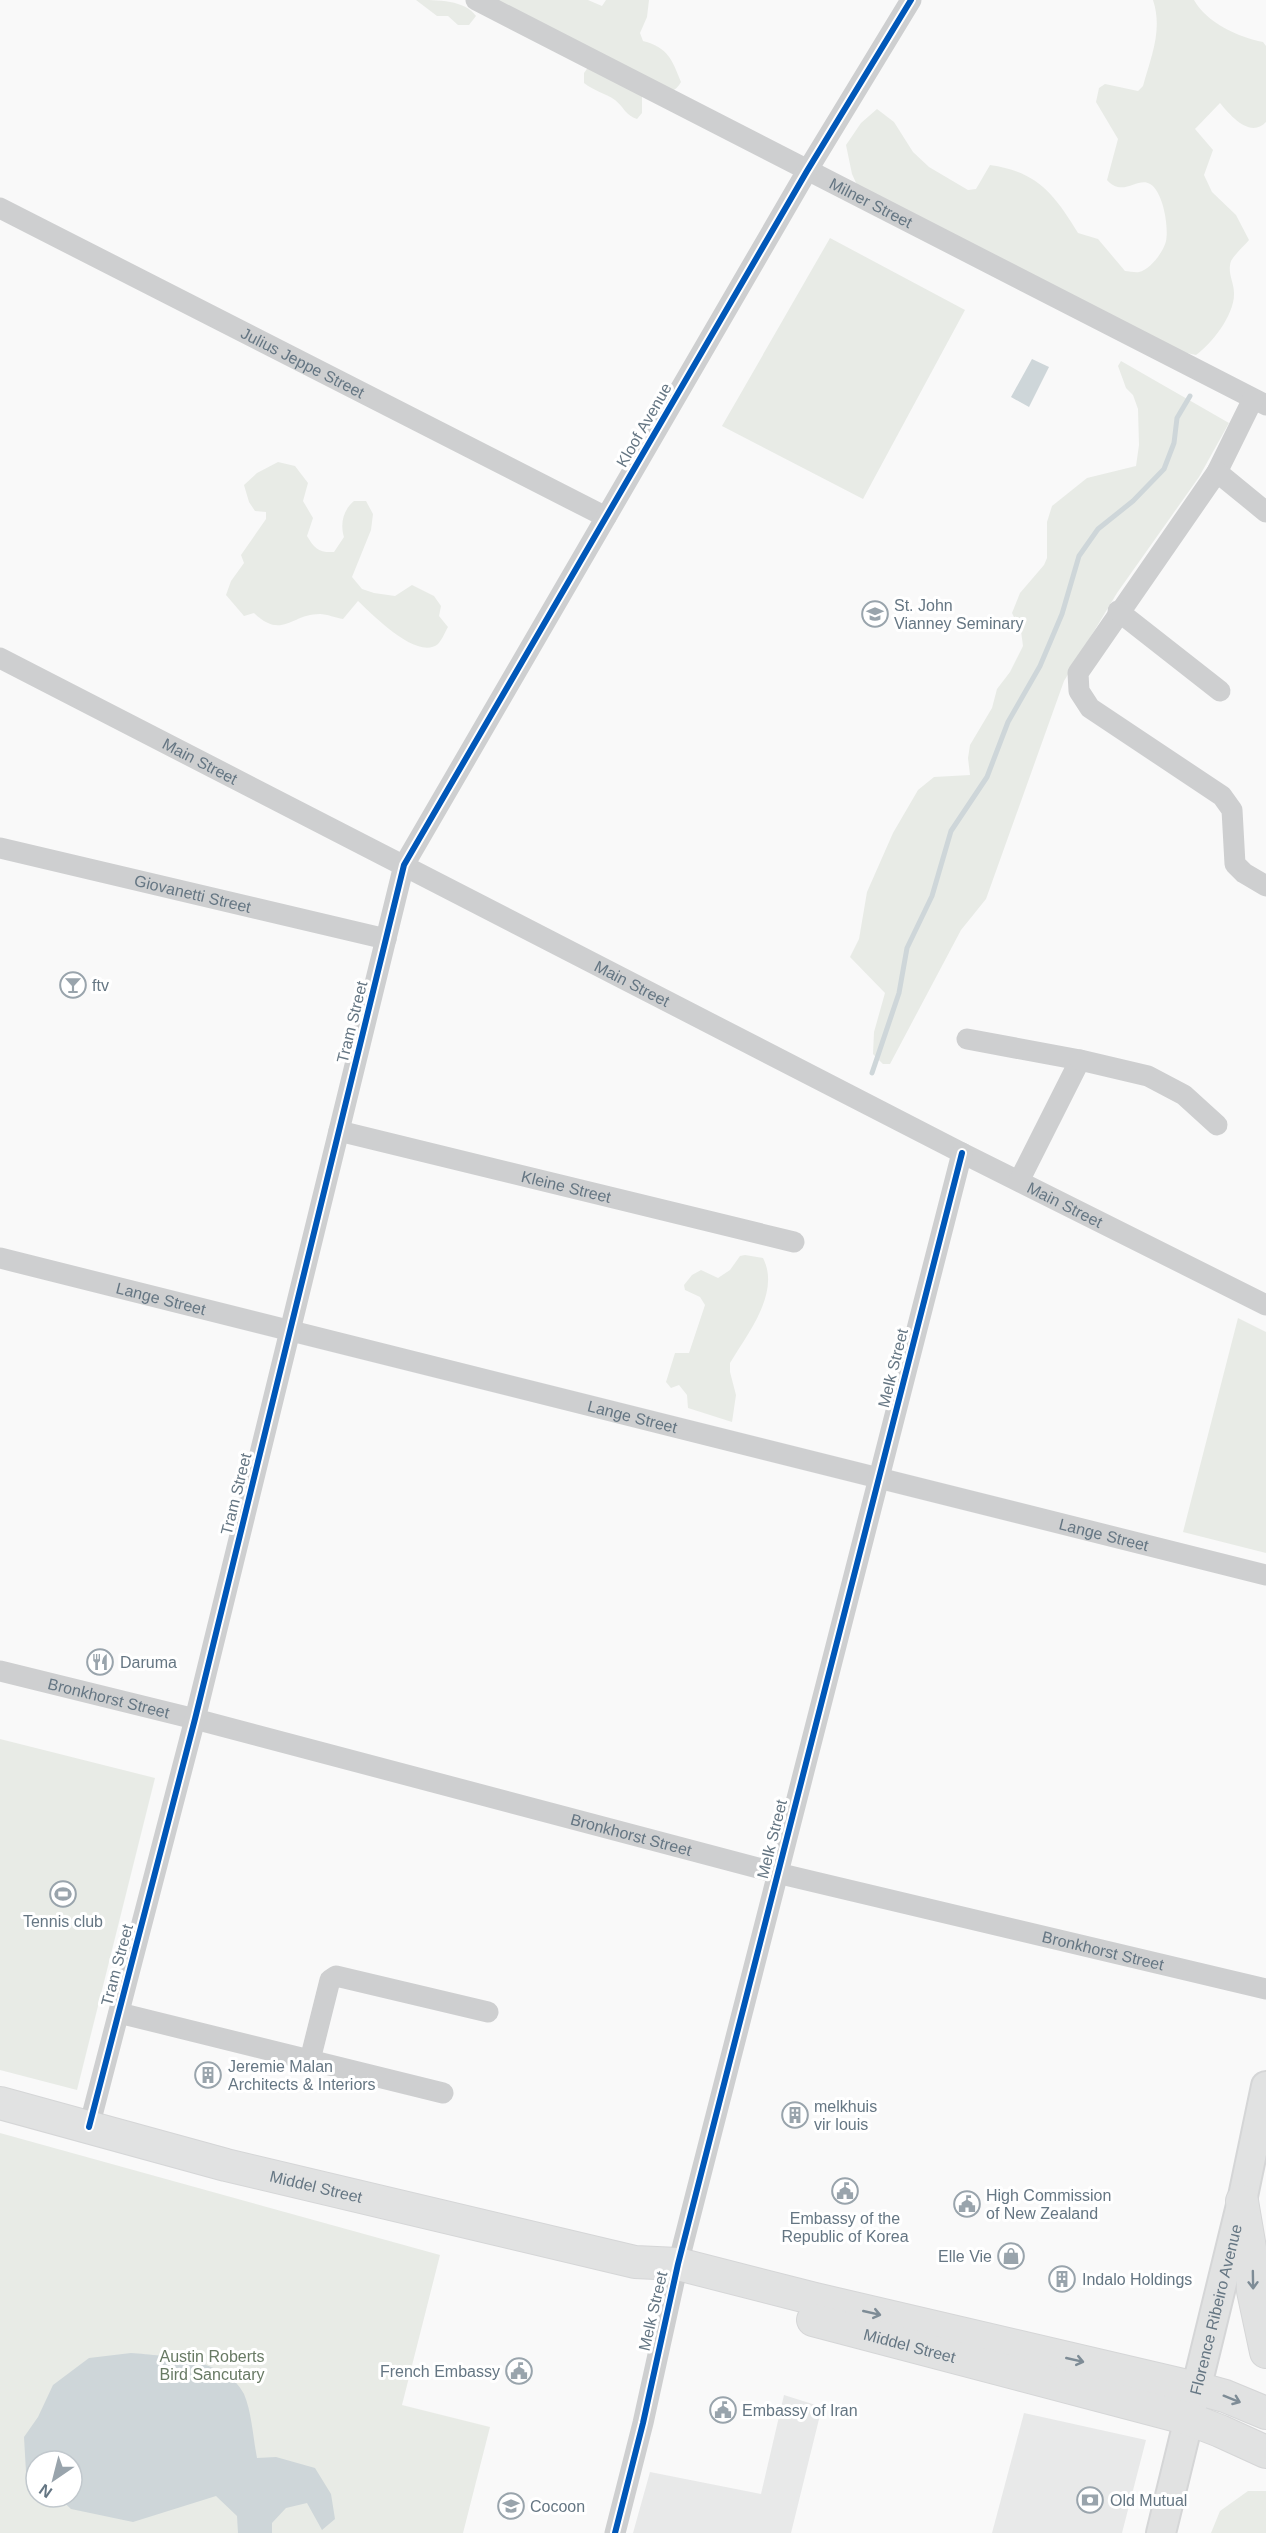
<svg xmlns="http://www.w3.org/2000/svg" width="1266" height="2533" font-family="Arial,sans-serif">
	<style>
		.built { fill: #e8e9e9 }
		.green { fill: #e8ebe6; fill-rule: evenodd }
		.water { fill: #ced6d9 }
		.lines { fill: none; stroke-linecap: round; stroke-linejoin: round }
		.stream { stroke: #ced6d9; stroke-width: 5 }
		.secondary-casing { stroke: #d5d6d7; stroke-width: 32 }
		.primary-casing { stroke: #d5d6d7; stroke-width: 34 }
		.minor { stroke: #cecfd0; stroke-width: 21 }
		.secondary { stroke: #e1e2e2; stroke-width: 28 }
		.primary { stroke: #e1e2e2; stroke-width: 32 }
		.cycleway-casing { stroke: #fff; stroke-width: 10 }
		.cycleway { stroke: #0057b8; stroke-width: 6 }
		.oneway { stroke: #7e8c96 }
		.labels { text-anchor: middle; dominant-baseline: central; stroke-width: 6; stroke-linejoin: round; paint-order: stroke }
		.street-label { font-size: 16px; fill: #657683; stroke: #fff }
		.poi-label { font-size: 16px; fill: #657683; stroke: #fff; text-anchor: start }
		.park-label { font-size: 16px; fill: #687a64; stroke: #fff }
	</style>
	<rect width="100%" height="100%" fill="#f9f9f9"/>
	<path class="built" d="M 784,2395 L 822,2407 L 791,2533 L 633,2533 L 650,2472 L 761,2494 Z
		M 1024,2413 L 1146,2440 L 1122,2533 L 992,2533 Z"/>
	<path class="green" d="M 416,0 C 438,0 465,0 476,16 L 469,25 L 458,25 L 448,16 L 437,16 Z
		M 491,0 L 588,0 L 602,6 L 606,0 L 649,0 L 647,17 L 640,33 L 643,41 C 669,48 672,60 681,82 C 673,97 658,93 642,93 L 642,113 L 637,119 C 626,116 623,106 615,100 C 605,93 594,91 584,83 L 584,73 L 589,66 Z
		M 1153,0 L 1194,0 C 1207,23 1238,37 1263,42 L 1266,46 L 1266,122 C 1250,139 1230,115 1220,103 L 1195,129 L 1213,150 L 1204,175 L 1212,192 L 1236,215 L 1249,240 C 1244,246 1235,254 1231,261 C 1227,273 1234,282 1234,293 C 1235,314 1212,344 1196,355 L 1178,351 L 857,185 L 852,174 L 846,145 L 861,123 L 877,109 L 894,122 L 913,152 L 929,167 L 968,190 L 976,189 L 990,165 C 1038,172 1054,194 1078,233 L 1098,239 L 1125,271 C 1129,271 1136,273 1139,272 C 1150,270 1164,251 1166,241 C 1169,227 1163,191 1150,184 C 1138,176 1123,198 1107,180 L 1118,139 L 1096,102 L 1099,88 L 1105,84 L 1138,91 L 1143,86 C 1151,57 1163,30 1153,0 Z
		M 830,238 L 965,310 L 863,499 L 722,426 Z
		M 1121,361 L 1229,423 L 1199,477 L 1117,593 L 1064,681 L 986,899 L 961,930 L 890,1064 L 883,1064 L 873,1054 L 874,1032 L 885,993 L 850,957 L 859,939 L 867,892 L 893,833 L 918,790 L 934,777 L 970,775 L 968,758 L 970,745 L 992,708 L 997,689 L 1010,672 L 1023,646 L 1021,631 L 1012,613 L 1020,593 L 1044,565 L 1047,558 L 1047,522 L 1052,506 L 1087,478 L 1136,466 L 1139,445 L 1138,409 L 1133,395 L 1126,388 L 1118,366 Z
		M 278,462 L 295,466 L 308,483 L 303,501 L 313,518 L 307,536 C 314,548 319,553 334,552 L 344,537 C 340,524 343,510 354,501 L 366,501 L 373,514 L 371,530 L 352,577 L 362,589 L 374,593 L 395,596 L 412,585 L 434,596 L 441,606 L 439,616 L 448,627 C 445,632 442,640 438,644 C 417,661 372,614 358,601 L 343,619 C 336,618 327,614 320,614 C 291,614 282,640 254,613 L 244,616 L 226,595 L 231,581 L 244,563 L 241,555 L 266,519 L 266,512 L 255,511 L 249,502 L 244,485 L 257,473 Z
		M 745,1255 L 763,1258 C 781,1293 747,1334 730,1363 L 730,1372 L 736,1395 L 732,1422 L 688,1408 L 687,1395 L 679,1385 L 671,1388 L 666,1382 L 675,1353 L 689,1353 L 705,1305 L 700,1297 L 685,1290 L 684,1285 L 692,1275 L 701,1270 L 718,1278 L 730,1270 L 740,1256 Z
		M 1238,1318 L 1266,1332 L 1266,1553 L 1183,1532 Z
		M 0,1739 L 155,1778 L 77,2090 L 0,2070 Z
		M 0,2133 L 440,2255 L 402,2405 L 490,2427 L 463,2533 L 0,2533 ZM 36,2461 L 72,2461 L 72,2497 L 36,2497 Z
		M 1248,2491 L 1266,2491 L 1266,2533 L 1211,2533 L 1220,2511 Z"/>
	<path class="water" d="M 1032,359 L 1049,367 L 1029,407 L 1011,397 Z
		M 131,2353 C 166,2356 227,2359 244,2394 C 252,2413 253,2438 257,2458 L 276,2457 L 315,2468 L 331,2494 L 335,2519 L 322,2530 L 307,2503 L 286,2508 L 272,2523 L 272,2533 L 238,2533 L 237,2516 L 216,2496 L 133,2522 L 71,2509 L 58,2497 L 72,2497 L 72,2461 L 36,2461 L 36,2480 L 26,2472 L 24,2437 L 38,2417 L 53,2385 L 89,2358 Z"/>
	<g class="lines">
		<path class="stream" d="M 872,1073 L 899,993 L 907,948 L 932,896 L 951,831 L 987,777 L 1008,722 L 1040,666 L 1062,614 L 1079,556 L 1098,529 L 1133,501 L 1164,469 L 1174,443 L 1177,418 L 1190,396"/>
		<g class="secondary-casing">
			<g id="secondary">
				<path id="s8" d="M 1161,2533 L 1242,2201 L 1266,2086"/>
			</g>
		</g>
		<g class="primary-casing">
			<g id="primary">
				<path id="s9" d="M 0,2103 L 226,2165 L 635,2262 L 678,2264 L 815,2299 L 1196,2388 L 1225,2396 L 1266,2413"/>
				<path d="M 1242,2201 L 1252,2260 L 1253,2291 L 1266,2352"/>
				<path id="s10" d="M 813,2320 L 1189,2419 L 1220,2431 L 1266,2452"/>
			</g>
		</g>
		<g class="minor">
			<path id="s1" d="M 476,0 L 1266,405"/>
			<path id="s2" d="M 0,208 L 606,517"/>
			<path d="M 1253,399 L 1217,472 L 1078,673 L 1079,691 L 1090,708 L 1222,796 L 1232,810 L 1235,864 L 1244,873 L 1266,886"/>
			<path d="M 1217,472 L 1266,512"/>
			<path d="M 1118,611 L 1220,691"/>
			<path id="s3" d="M 0,658 L 962,1153 L 1266,1305"/>
			<path id="s4" d="M 0,848 L 386,939"/>
			<path d="M 967,1039 L 1080,1060 L 1019,1181"/>
			<path d="M 1080,1060 L 1148,1076 L 1184,1095 L 1217,1125"/>
			<path id="s5" d="M 339,1131 L 794,1242"/>
			<path id="s6" d="M 0,1258 L 1266,1575"/>
			<path id="s7" d="M 0,1671 L 195,1719 L 777,1873 L 1266,1989"/>
			<path d="M 119,2013 L 443,2093"/>
			<path d="M 310,2060 L 330,1980 L 336,1976 L 488,2012"/>
			<path d="M 89,2127 L 195,1719 L 404,865 L 807,171 L 911,0"/>
			<path d="M 615,2533 L 643,2423 L 678,2264 L 962,1153"/>
		</g>
		<use href="#secondary" class="secondary"/>
		<use href="#primary" class="primary"/>
		<g class="cycleway-casing">
			<path id="cycleway" d="M 89,2127 L 195,1719 L 404,865 L 807,171 L 911,0
				M 615,2533 L 643,2423 L 678,2264 L 962,1153"/>
		</g>
		<use href="#cycleway" class="cycleway"/>
	</g>
	<defs><path id="oneway-shaft" d="M-6 0H5M1.5-3L5.5 0L1.5 3" fill="none" stroke-width="1.6" stroke-linecap="round" stroke-linejoin="round" transform="scale(1.5)"/></defs>
	<g class="oneway">
		<use href="#oneway-shaft" transform="translate(1253 2280) rotate(89)"/>
		<use href="#oneway-shaft" transform="translate(872 2313) rotate(13)"/>
		<use href="#oneway-shaft" transform="translate(1075 2360) rotate(13)"/>
		<use href="#oneway-shaft" transform="translate(1232 2399) rotate(22)"/>
	</g>
	<defs>
		<g id="university-ring" transform="scale(1.35)"><circle r="9.5" fill="#fff" stroke="#99a4ac" stroke-width="1.5"/><path d="M0-5L7-2L0 1L-7-2ZM-4 1L0 2.5L4 1V4Q0 6-4 4Z" fill="#99a4ac"/></g>
		<g id="bar-ring" transform="scale(1.35)"><circle r="9.5" fill="#fff" stroke="#99a4ac" stroke-width="1.5"/><path d="M-6-5H6L.8 .8V4.5H3.5V6h-7V4.5H-.8V.8Z" fill="#99a4ac"/></g>
		<g id="restaurant-ring" transform="scale(1.35)"><circle r="9.5" fill="#fff" stroke="#99a4ac" stroke-width="1.5"/><path d="M-5-6h1v4h1v-4h1v4h1v-4h1v5L-1.5 .5V6h-2V.5L-5-1ZM5-6V6H3V1.5H1.5Q1.5-4 5-6Z" fill="#99a4ac"/></g>
		<g id="stadium-ring" transform="scale(1.35)"><circle r="9.5" fill="#fff" stroke="#99a4ac" stroke-width="1.5"/><path d="M0-5a6.5 5 0 1 0 0 10a6.5 5 0 1 0 0-10ZM-3.5-1.8h7v3.6h-7Z" fill="#99a4ac"/></g>
		<g id="building-ring" transform="scale(1.35)"><circle r="9.5" fill="#fff" stroke="#99a4ac" stroke-width="1.5"/><path d="M-4-6H4V6H1V3H-1V6H-4ZM-2.5-4.3h1.7v1.8h-1.7ZM.8-4.3h1.7v1.8H.8ZM-2.5-1h1.7V.8h-1.7ZM.8-1h1.7V.8H.8Z" fill="#99a4ac"/></g>
		<g id="civic-ring" transform="scale(1.35)"><circle r="9.5" fill="#fff" stroke="#99a4ac" stroke-width="1.5"/><path d="M-.6-6.5H3V-4.5H.6V-3L4-1V1h2V6H-6V1h2V-1L-.6-3ZM-1.2 2.5V6h2.4V2.5Z" fill="#99a4ac"/></g>
		<g id="shop-ring" transform="scale(1.35)"><circle r="9.5" fill="#fff" stroke="#99a4ac" stroke-width="1.5"/><path d="M-5-2.5h2.3a2.7 3.5 0 0 1 5.4 0H5L5.5 6h-11ZM-1.5-2.5h3a1.5 2.3 0 0 0-3 0Z" fill="#99a4ac"/></g>
		<g id="bank-ring" transform="scale(1.35)"><circle r="9.5" fill="#fff" stroke="#99a4ac" stroke-width="1.5"/><path d="M-6-4H6V4H-6ZM0-2.3a2.3 2.3 0 1 0 0 4.6a2.3 2.3 0 1 0 0-4.6Z" fill="#99a4ac"/></g>
		<g id="school-ring" transform="scale(1.35)"><circle r="9.5" fill="#fff" stroke="#99a4ac" stroke-width="1.5"/><path d="M0-5L7-2L0 1L-7-2ZM-4 1L0 2.5L4 1V4Q0 6-4 4Z" fill="#99a4ac"/></g>
	</defs>
	<g fill-rule="evenodd">
		<use href="#university-ring" x="875" y="614"/>
		<use href="#bar-ring" x="73" y="985"/>
		<use href="#restaurant-ring" x="100" y="1662"/>
		<use href="#stadium-ring" x="63" y="1894"/>
		<use href="#building-ring" x="208" y="2075"/>
		<use href="#building-ring" x="795" y="2115"/>
		<use href="#civic-ring" x="845" y="2191"/>
		<use href="#civic-ring" x="967" y="2204"/>
		<use href="#shop-ring" x="1011" y="2256"/>
		<use href="#building-ring" x="1062" y="2279"/>
		<use href="#civic-ring" x="519" y="2371"/>
		<use href="#civic-ring" x="723" y="2410"/>
		<use href="#bank-ring" x="1090" y="2500"/>
		<use href="#school-ring" x="511" y="2506"/>
	</g>
	<g class="labels">
		<g class="street-label">
			<text stroke="none"><textPath href="#s1" startOffset="444">Milner Street</textPath></text>
			<text stroke="none"><textPath href="#s2" startOffset="340">Julius Jeppe Street</textPath></text>
			<text transform="translate(644 425) rotate(-60)">Kloof Avenue</text>
			<text stroke="none"><textPath href="#s3" startOffset="225">Main Street</textPath></text>
			<text stroke="none"><textPath href="#s4" startOffset="198">Giovanetti Street</textPath></text>
			<text stroke="none"><textPath href="#s3" startOffset="711">Main Street</textPath></text>
			<text transform="translate(352 1022) rotate(-76)">Tram Street</text>
			<text stroke="none"><textPath href="#s5" startOffset="234">Kleine Street</textPath></text>
			<text stroke="none"><textPath href="#s3" startOffset="1197">Main Street</textPath></text>
			<text stroke="none"><textPath href="#s6" startOffset="166">Lange Street</textPath></text>
			<text transform="translate(893 1368) rotate(-76)">Melk Street</text>
			<text stroke="none"><textPath href="#s6" startOffset="652">Lange Street</textPath></text>
			<text transform="translate(236 1494) rotate(-76)">Tram Street</text>
			<text stroke="none"><textPath href="#s6" startOffset="1138">Lange Street</textPath></text>
			<text stroke="none"><textPath href="#s7" startOffset="112">Bronkhorst Street</textPath></text>
			<text stroke="none"><textPath href="#s7" startOffset="652">Bronkhorst Street</textPath></text>
			<text transform="translate(772 1839) rotate(-76)">Melk Street</text>
			<text stroke="none"><textPath href="#s7" startOffset="1138">Bronkhorst Street</textPath></text>
			<text transform="translate(117 1965) rotate(-75)">Tram Street</text>
			<text stroke="none"><textPath href="#s9" startOffset="327">Middel Street</textPath></text>
			<text stroke="none"><textPath href="#s8" startOffset="230">Florence Ribeiro Avenue</textPath></text>
			<text transform="translate(653 2311) rotate(-77)">Melk Street</text>
			<text stroke="none"><textPath href="#s10" startOffset="100">Middel Street</textPath></text>
		</g>
		<g class="poi-label">
			<text x="894" y="605">St. John<tspan x="894" dy="18">Vianney Seminary</tspan></text>
			<text x="92" y="985">ftv</text>
			<text x="120" y="1662">Daruma</text>
			<text x="63" y="1921" text-anchor="middle">Tennis club</text>
			<text x="228" y="2066">Jeremie Malan<tspan x="228" dy="18">Architects &amp; Interiors</tspan></text>
			<text x="814" y="2106">melkhuis<tspan x="814" dy="18">vir louis</tspan></text>
			<text x="986" y="2195">High Commission<tspan x="986" dy="18">of New Zealand</tspan></text>
			<text x="845" y="2218" text-anchor="middle">Embassy of the<tspan x="845" dy="18">Republic of Korea</tspan></text>
			<text x="992" y="2256" text-anchor="end">Elle Vie</text>
			<text x="1082" y="2279">Indalo Holdings</text>
			<text x="500" y="2371" text-anchor="end">French Embassy</text>
			<text x="742" y="2410">Embassy of Iran</text>
			<text x="1110" y="2500">Old Mutual</text>
			<text x="530" y="2506">Cocoon</text>
		</g>
		<g class="park-label">
			<text x="212" y="2356">Austin Roberts<tspan x="212" dy="18">Bird Sancutary</tspan></text>
		</g>
	</g>
	<g transform="translate(54 2479) rotate(215)"><circle r="28" fill="#ffffff" stroke="#c1c8cd" stroke-width="1.5"/>
	<path d="M0-4.5L10 22L0 15L-10 22Z" fill="#99a4ac"/>
	<text y="-9" font-size="16" font-weight="bold" text-anchor="middle" fill="#657683">N</text>
	</g>
</svg>
